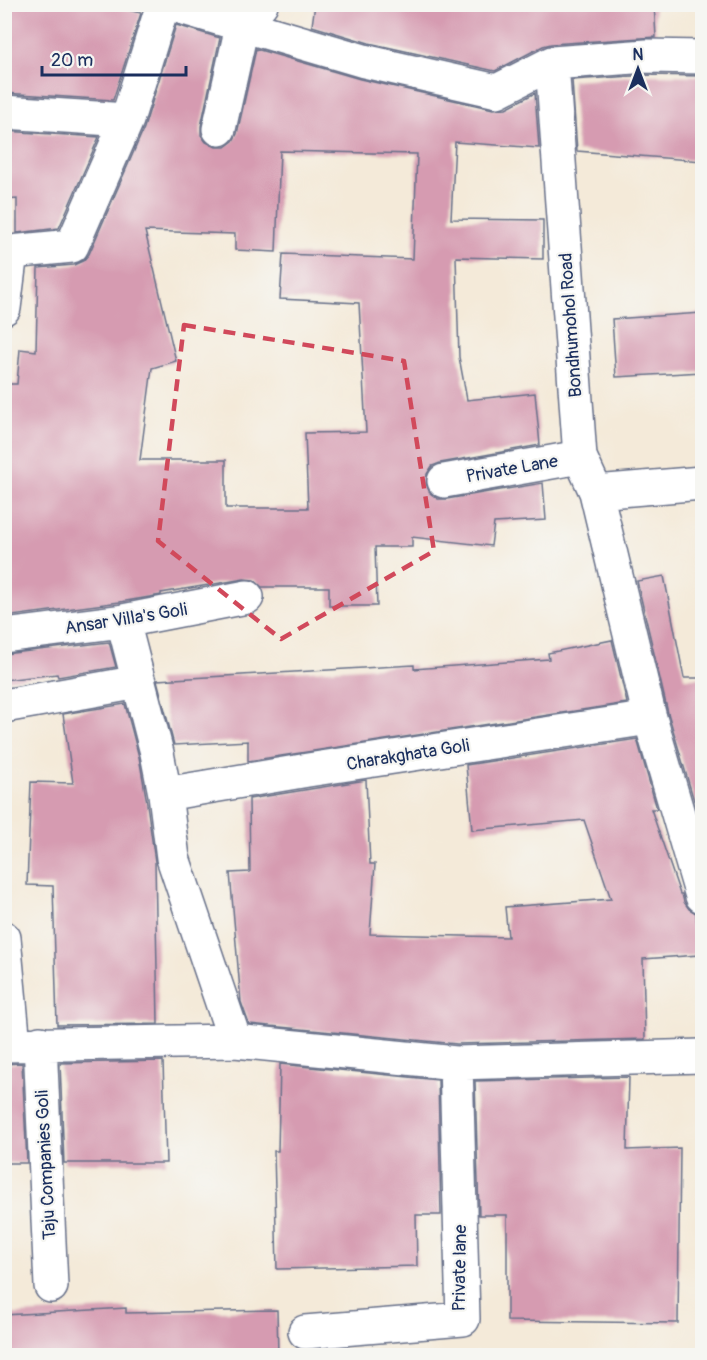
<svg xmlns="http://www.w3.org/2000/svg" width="707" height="1360" font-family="Pangolin,sans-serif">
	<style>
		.building { fill: #d69bb1; fill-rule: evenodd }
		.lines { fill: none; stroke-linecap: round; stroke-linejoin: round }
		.pedestrian-casing { stroke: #677089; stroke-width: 36 }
		.minor-casing { stroke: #677089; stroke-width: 36 }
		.pedestrian { stroke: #fff; stroke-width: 33 }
		.minor { stroke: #fff; stroke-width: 33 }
		.marked { fill: none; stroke: #d1495b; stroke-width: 4.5; stroke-dasharray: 12 8; stroke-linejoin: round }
		.labels { text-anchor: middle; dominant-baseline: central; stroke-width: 4.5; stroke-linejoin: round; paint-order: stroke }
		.street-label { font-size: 18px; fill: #1b2f5e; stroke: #f6f6f2 }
	</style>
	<rect width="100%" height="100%" fill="#f6f6f2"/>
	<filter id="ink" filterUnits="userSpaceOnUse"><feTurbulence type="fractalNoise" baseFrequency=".0167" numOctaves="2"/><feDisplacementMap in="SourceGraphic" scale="12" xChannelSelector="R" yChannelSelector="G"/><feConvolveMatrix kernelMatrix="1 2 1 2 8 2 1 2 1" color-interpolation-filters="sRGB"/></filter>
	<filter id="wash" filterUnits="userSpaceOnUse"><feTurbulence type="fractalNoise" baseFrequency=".008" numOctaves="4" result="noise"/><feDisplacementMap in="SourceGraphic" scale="24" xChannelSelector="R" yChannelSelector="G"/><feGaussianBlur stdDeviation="1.35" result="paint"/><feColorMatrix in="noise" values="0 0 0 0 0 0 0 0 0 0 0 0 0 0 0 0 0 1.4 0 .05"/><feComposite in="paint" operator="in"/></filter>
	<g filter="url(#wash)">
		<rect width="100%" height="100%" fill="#f4ead9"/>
		<g id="blocks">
			<path class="building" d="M 4,4 L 101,4 L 141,13 L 113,100 L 4,93 Z
				M 315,4 L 654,4 L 656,37 L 551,44 L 543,46 L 495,71 L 369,43 L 312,26 Z
				M 176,25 L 220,38 L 201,126 L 201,135 L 206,142 L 216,147 L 225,147 L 233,141 L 237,134 L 256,49 L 360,79 L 493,109 L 506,108 L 535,93 L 539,148 L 455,142 L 451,219 L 543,220 L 543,259 L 456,257 L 459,357 L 467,400 L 535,393 L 540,445 L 440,463 L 432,466 L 427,474 L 426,484 L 430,493 L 438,499 L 447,499 L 543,483 L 546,520 L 494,523 L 491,546 L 412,537 L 412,547 L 375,547 L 377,606 L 329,606 L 329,587 L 262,587 L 254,580 L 244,579 L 161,593 L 161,595 L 120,602 L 4,617 L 4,431 L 8,384 L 17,384 L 20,349 L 36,351 L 38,268 L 74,265 L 83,261 L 89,254 L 144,128 ZM 280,151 L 417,154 L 413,259 L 283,254 L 280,299 L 359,303 L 366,432 L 305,433 L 308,508 L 226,508 L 226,460 L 140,460 L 152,368 L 176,361 L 145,231 L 235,234 L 235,250 L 276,252 Z
				M 648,75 L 702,76 L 702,161 L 577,151 L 572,80 Z
				M 4,131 L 99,137 L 59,228 L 17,233 L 17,199 L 4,200 Z
				M 702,313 L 702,372 L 616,377 L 612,319 Z
				M 664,576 L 684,678 L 702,678 L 702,804 L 695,804 L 668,713 L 637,581 Z
				M 612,640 L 627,703 L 248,761 L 248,741 L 174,745 L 157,680 L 414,665 L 414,669 L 549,659 L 548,653 Z
				M 109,642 L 116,667 L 58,677 L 57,674 L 4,680 L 4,654 Z
				M 125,704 L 139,757 L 146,797 L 155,862 L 158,1024 L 57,1025 L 53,886 L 27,885 L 31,782 L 73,783 L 63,714 Z
				M 637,739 L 657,809 L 651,809 L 680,894 L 682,894 L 684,902 L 689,909 L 696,913 L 699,955 L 643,959 L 645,1039 L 457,1044 L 249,1024 L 241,1002 L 230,873 L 250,872 L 249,799 L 366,780 L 370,864 L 375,864 L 370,934 L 508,937 L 505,907 L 611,899 L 584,820 L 472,830 L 466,765 Z
				M 163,1061 L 166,1163 L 64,1163 L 60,1063 Z
				M 22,1063 L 27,1163 L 4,1163 L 4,1064 Z
				M 280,1064 L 438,1080 L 441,1215 L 416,1215 L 417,1266 L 277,1269 L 274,1151 L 278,1151 Z
				M 629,1077 L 627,1150 L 680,1148 L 678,1323 L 507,1321 L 507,1215 L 479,1215 L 475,1081 Z
				M 126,1308 L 126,1313 L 277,1310 L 278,1356 L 4,1356 L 4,1315 Z"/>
		</g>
	</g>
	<g filter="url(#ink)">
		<use href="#blocks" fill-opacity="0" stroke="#677089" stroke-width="1.5"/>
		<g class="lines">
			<g class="pedestrian-casing">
				<path id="pedestrian" d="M 444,481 L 580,457"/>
			</g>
			<g class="minor-casing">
				<path id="minor" d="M 170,4 L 364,61 L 497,91 L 552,63 L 580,457 L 596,492 L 650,718 L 702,896
					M 552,63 L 647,56 L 702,57
					M 4,112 L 127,120
					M 219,129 L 242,26 L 261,4
					M 4,308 L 11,252 L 72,246 L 127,120 L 163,4
					M 596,492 L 702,483
					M 123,621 L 157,753 L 165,794 L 308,770 L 650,718
					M 4,636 L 123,621 L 247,597
					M 4,706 L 139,682
					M 165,794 L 173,858 L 235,1041
					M 4,938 L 14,1045
					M 40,1043 L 51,1286
					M 4,1045 L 235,1041 L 456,1063 L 702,1056
					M 305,1332 L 463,1319 L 456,1063"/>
			</g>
			<use href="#pedestrian" class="pedestrian"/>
			<use href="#minor" class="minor"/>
		</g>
	</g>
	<path class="marked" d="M 184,325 L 404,361 L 434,551 L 281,639 L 158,541 Z"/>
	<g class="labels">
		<g class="street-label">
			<text transform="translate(571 325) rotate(-94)">Bondhumohol Road</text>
			<text transform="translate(512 469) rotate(-10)">Private Lane</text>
			<text transform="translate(126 619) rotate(-9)">Ansar Villa's Goli</text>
			<text transform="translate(408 755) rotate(-9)">Charakghata Goli</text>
			<text transform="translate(46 1165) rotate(-93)">Taju Companies Goli</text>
			<text transform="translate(460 1268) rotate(-89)">Private lane</text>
		</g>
	</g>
	<rect width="707" height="1360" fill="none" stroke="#f6f6f2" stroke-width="24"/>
	<g transform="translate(638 69)" stroke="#f6f6f2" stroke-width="4.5" paint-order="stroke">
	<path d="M0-4.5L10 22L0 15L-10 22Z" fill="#1b2f5e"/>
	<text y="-9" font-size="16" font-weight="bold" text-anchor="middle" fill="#1b2f5e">N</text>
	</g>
	<path d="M42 66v9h144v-9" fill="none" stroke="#1b2f5e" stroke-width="3"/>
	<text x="51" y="66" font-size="18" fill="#1b2f5e" stroke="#f6f6f2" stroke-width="4.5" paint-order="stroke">20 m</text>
</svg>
